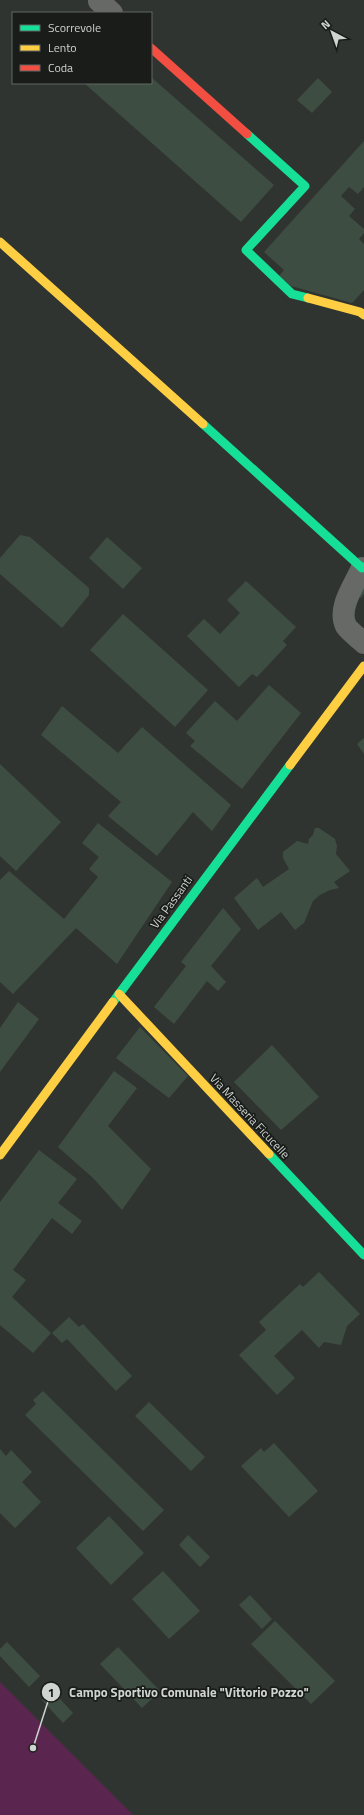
<svg xmlns="http://www.w3.org/2000/svg" width="364" height="1815" font-family="'Titillium Web',sans-serif">
	<style>
		.green { fill: #5a254e }
		.building { fill: #3e4d42 }
		.lines { fill: none; stroke-linecap: round; stroke-linejoin: round }
		.street { stroke: #666966; stroke-width: 22 }
		.fast { stroke: #16e098; stroke-width: 9 }
		.slow { stroke: #ffcf43; stroke-width: 9 }
		.jam { stroke: #f24e42; stroke-width: 9 }
		.labels { text-anchor: middle; dominant-baseline: central; stroke-width: 3.5; stroke-linejoin: round; paint-order: stroke }
		.street-label { font-size: 12px; fill: #cfd4d0; stroke: #191c19 }
		.leader { fill: none; stroke: #cfd4d0; stroke-width: 1.5 }
		.callout-dot { fill: #cfd4d0; stroke: #191c19; stroke-width: 1.5 }
		.mark-label { font-size: 12px; text-anchor: middle; font-weight: bold; fill: #111 }
		.callout-label { font-size: 13px; text-anchor: middle; font-weight: bold; fill: #cfd4d0; stroke: #191c19; stroke-width: 3.5; stroke-linejoin: round; paint-order: stroke }
	</style>
	<rect width="100%" height="100%" fill="#303430"/>
	<path class="green" d="M 0,1682 L 133,1815 L 0,1815 Z"/>
	<path class="building" d="M 151,77 L 274,185 L 241,222 L 84,83 L 151,83 Z
		M 318,78 L 332,92 L 312,113 L 297,100 Z
		M 364,141 L 364,187 L 358,194 L 349,187 L 341,196 L 355,209 L 349,216 L 364,229 L 364,233 L 359,239 L 364,244 L 364,290 L 352,303 L 291,286 L 279,276 L 284,270 L 264,252 Z
		M 20,535 L 30,537 L 89,588 L 89,595 L 62,628 L 0,574 L 0,558 Z
		M 107,537 L 142,568 L 123,589 L 89,558 Z
		M 246,581 L 296,627 L 283,641 L 287,645 L 257,677 L 252,674 L 239,687 L 187,636 L 204,619 L 220,634 L 240,613 L 227,600 Z
		M 364,586 L 364,594 L 361,598 L 357,595 Z
		M 123,614 L 208,690 L 175,727 L 90,650 Z
		M 269,685 L 301,713 L 242,789 L 190,746 L 195,741 L 186,733 L 215,701 L 237,721 Z
		M 62,706 L 118,753 L 142,727 L 231,805 L 212,831 L 193,812 L 157,856 L 108,816 L 121,802 L 41,735 Z
		M 364,738 L 364,754 L 357,744 Z
		M 0,764 L 61,822 L 16,871 L 0,856 Z
		M 98,823 L 172,882 L 117,964 L 76,928 L 13,994 L 0,982 L 0,880 L 9,871 L 64,919 L 98,877 L 89,869 L 99,857 L 82,843 Z
		M 315,828 L 319,828 L 335,839 L 337,846 L 336,854 L 350,871 L 334,882 L 339,888 L 330,890 L 320,895 L 313,901 L 304,923 L 295,930 L 281,912 L 258,930 L 234,898 L 257,878 L 263,887 L 289,869 L 283,858 L 283,852 L 297,841 L 308,844 L 309,839 L 313,835 Z
		M 223,908 L 241,929 L 211,966 L 226,982 L 218,991 L 207,981 L 174,1024 L 154,1007 L 186,966 L 181,962 Z
		M 18,1002 L 39,1019 L 0,1072 L 0,1028 Z
		M 140,1027 L 188,1076 L 169,1098 L 116,1058 Z
		M 272,1045 L 319,1097 L 281,1130 L 234,1082 Z
		M 114,1071 L 137,1088 L 108,1126 L 151,1169 L 122,1210 L 93,1178 L 58,1147 Z
		M 39,1150 L 77,1179 L 58,1203 L 82,1221 L 72,1234 L 52,1218 L 13,1270 L 26,1280 L 12,1297 L 51,1333 L 33,1353 L 0,1325 L 0,1202 Z
		M 319,1272 L 360,1314 L 347,1326 L 341,1345 L 324,1342 L 319,1348 L 302,1330 L 274,1356 L 295,1378 L 277,1395 L 239,1355 L 266,1330 L 259,1322 L 300,1284 L 303,1287 Z
		M 69,1317 L 79,1327 L 83,1324 L 132,1376 L 116,1391 L 67,1339 L 62,1343 L 52,1333 Z
		M 43,1391 L 164,1510 L 143,1531 L 25,1415 L 36,1404 L 33,1400 Z
		M 149,1402 L 205,1457 L 191,1471 L 135,1416 Z
		M 274,1443 L 318,1491 L 289,1517 L 241,1466 L 261,1448 L 264,1452 Z
		M 0,1449 L 6,1456 L 11,1450 L 32,1472 L 22,1482 L 41,1502 L 15,1528 L 0,1513 Z
		M 109,1516 L 144,1553 L 111,1585 L 76,1548 Z
		M 188,1535 L 210,1557 L 200,1567 L 179,1545 Z
		M 163,1571 L 200,1611 L 169,1639 L 132,1599 Z
		M 250,1595 L 272,1619 L 262,1629 L 239,1605 Z
		M 275,1621 L 335,1681 L 311,1704 L 251,1644 Z
		M 7,1642 L 40,1676 L 29,1687 L 0,1656 L 0,1649 Z
		M 118,1647 L 160,1691 L 142,1708 L 100,1664 Z
		M 52,1690 L 73,1713 L 63,1723 L 42,1700 Z"/>
	<g class="lines">
		<path class="street" d="M 99,1 L 112,13
			M 362,568 C 355,584 337,608 346,626 C 350,632 359,638 364,643"/>
		<path class="fast" d="M 247,134 L 305,186 L 246,250 L 292,294 L 308,298
			M 203,424 L 362,568 L 364,567
			M 113,1002 L 290,765
			M 269,1154 L 364,1255"/>
		<path class="slow" d="M 0,242 L 203,424
			M 308,298 L 360,312 L 364,315
			M 290,765 L 364,666
			M 119,994 L 269,1154
			M 0,1155 L 113,1002"/>
		<path class="jam" d="M 151,48 L 247,134"/>
	</g>
	<g class="labels">
		<g class="street-label">
			<text transform="translate(171 902) rotate(-54)">Via Passanti</text>
			<text transform="translate(250 1116) rotate(47)">Via Masseria Ficucelle</text>
		</g>
	</g>
	<path class="leader" d="M33 1748L51 1692"/>
	<g class="callout-dot">
		<circle cx="33" cy="1748" r="4"/>
		<circle cx="51" cy="1692" r="10"/>
	</g>
	<g class="mark-label">
		<text x="51" y="1697">1</text>
	</g>
	<g class="callout-label">
		<text x="189" y="1697">Campo Sportivo Comunale "Vittorio Pozzo"</text>
	</g>
	<rect x="12" y="12" width="140" height="72" fill="#191c19" stroke="#626662"/>
	<rect x="20" y="25" width="20" height="6" fill="#16e098" stroke="#626662"/>
	<text x="48" y="32" font-size="12" fill="#cfd4d0">Scorrevole</text>
	<rect x="20" y="45" width="20" height="6" fill="#ffcf43" stroke="#626662"/>
	<text x="48" y="52" font-size="12" fill="#cfd4d0">Lento</text>
	<rect x="20" y="65" width="20" height="6" fill="#f24e42" stroke="#626662"/>
	<text x="48" y="72" font-size="12" fill="#cfd4d0">Coda</text>
	<g transform="translate(332 32) rotate(319)" stroke="#191c19" stroke-width="3" paint-order="stroke">
	<path d="M0-3L7 15L0 10L-7 15Z" fill="#cfd4d0"/>
	<text y="-6" font-size="11" font-weight="bold" text-anchor="middle" fill="#cfd4d0">N</text>
	</g>
</svg>
